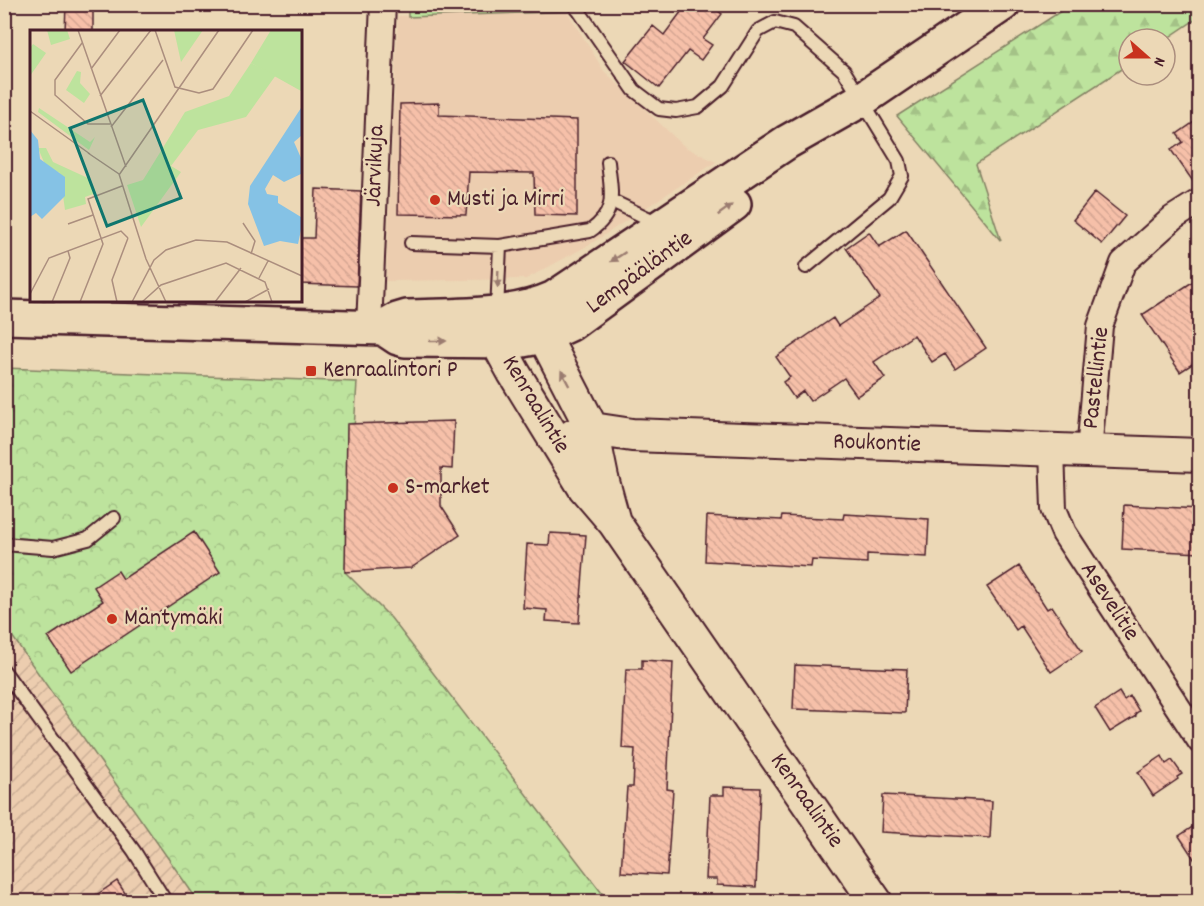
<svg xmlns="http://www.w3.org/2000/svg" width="1204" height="906" font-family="Dekko,sans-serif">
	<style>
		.built { fill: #eccdaf }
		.industrial { fill: url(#industrial-furrows) }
		.forest { fill: url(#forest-firs); stroke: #848164; stroke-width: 1.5 }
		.park { fill: url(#park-crowns); stroke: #848164; stroke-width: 1.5 }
		.building { fill: url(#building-back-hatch); stroke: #4a1f2b; stroke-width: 1.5 }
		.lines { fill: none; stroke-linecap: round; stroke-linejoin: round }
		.service-casing { stroke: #4a1f2b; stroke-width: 16 }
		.minor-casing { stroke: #4a1f2b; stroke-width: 28 }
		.tertiary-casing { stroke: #4a1f2b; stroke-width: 36 }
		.secondary-casing { stroke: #4a1f2b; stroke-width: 38 }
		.service { stroke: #ecd8b6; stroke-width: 12 }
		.minor { stroke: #ecd8b6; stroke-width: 24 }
		.tertiary { stroke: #ecd8b6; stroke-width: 32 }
		.secondary { stroke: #ecd8b6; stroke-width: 33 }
		.oneway { fill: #9b7c70 }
		.poi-dot { fill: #c8321e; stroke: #ecd8b6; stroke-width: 2 }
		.labels { text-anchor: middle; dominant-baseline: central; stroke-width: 4.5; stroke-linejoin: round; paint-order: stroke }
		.street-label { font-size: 24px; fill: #4a1f2b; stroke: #ecd8b6 }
		.poi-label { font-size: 24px; fill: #4a1f2b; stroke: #ecd8b6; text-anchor: start }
		.inset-road { fill: none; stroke: #ab8e7e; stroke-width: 1.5 }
		.view { fill: #0f766e; fill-opacity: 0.15; stroke: #0f766e; stroke-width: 3 }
		.inset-edge { fill: none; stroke: #4a1f2b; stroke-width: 3 }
	</style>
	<defs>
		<pattern id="industrial-furrows" width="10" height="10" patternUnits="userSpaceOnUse" patternTransform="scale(1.5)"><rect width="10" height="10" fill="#eccdaf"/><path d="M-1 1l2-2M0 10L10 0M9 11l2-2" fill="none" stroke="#ccb097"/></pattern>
		<pattern id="forest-firs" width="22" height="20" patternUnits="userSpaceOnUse" patternTransform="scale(1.5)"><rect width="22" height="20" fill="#bde39d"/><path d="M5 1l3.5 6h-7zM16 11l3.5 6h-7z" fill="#a4c287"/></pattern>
		<pattern id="park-crowns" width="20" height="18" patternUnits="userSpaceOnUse" patternTransform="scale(1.5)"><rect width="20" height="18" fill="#bde39d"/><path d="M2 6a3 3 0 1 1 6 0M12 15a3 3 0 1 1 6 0" fill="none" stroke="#a4c287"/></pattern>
		<pattern id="building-back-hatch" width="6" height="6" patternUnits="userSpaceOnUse" patternTransform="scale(1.5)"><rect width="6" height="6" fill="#f6c0a9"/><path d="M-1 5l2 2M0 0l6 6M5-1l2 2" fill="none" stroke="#d4a592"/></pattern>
	</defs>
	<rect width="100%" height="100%" fill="#ecd8b6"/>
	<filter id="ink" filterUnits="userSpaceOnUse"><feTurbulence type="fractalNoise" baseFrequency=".0167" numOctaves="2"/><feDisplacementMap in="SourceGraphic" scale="12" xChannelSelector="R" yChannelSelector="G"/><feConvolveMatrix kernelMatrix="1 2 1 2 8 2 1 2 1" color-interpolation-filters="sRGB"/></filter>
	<g filter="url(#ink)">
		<path class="built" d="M 567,11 L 604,71 L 685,147 L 716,162 L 589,245 L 526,279 L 386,281 L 398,16 Z"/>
		<path class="industrial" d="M 4,626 L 121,792 L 198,901 L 5,901 Z"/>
		<path class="forest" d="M 1072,4 L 1199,5 L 1199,17 L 1165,40 L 1129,39 L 1129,64 L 976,164 L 1001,241 L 897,116 Z"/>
		<path class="park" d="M 408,5 L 590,5 L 579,11 L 408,17 Z
			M 4,368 L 357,382 L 345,572 L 391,618 L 608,901 L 198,901 L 5,626 Z"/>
		<path class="building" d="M 66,4 L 93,4 L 93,32 L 65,32 Z
			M 687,4 L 709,4 L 722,14 L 703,39 L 712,45 L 701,60 L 688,51 L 659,88 L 625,61 L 653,26 L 664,35 Z
			M 439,103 L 439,115 L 577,120 L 577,216 L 535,215 L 534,173 L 469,172 L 466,215 L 398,214 L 400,104 Z
			M 1200,118 L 1200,187 L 1197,187 L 1171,150 L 1183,142 L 1177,134 Z
			M 316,189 L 361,191 L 357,286 L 300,284 L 300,238 L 314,238 Z
			M 1095,192 L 1125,216 L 1102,244 L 1073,220 Z
			M 906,230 L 986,348 L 955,369 L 945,354 L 932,362 L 914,335 L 874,362 L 885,378 L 857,396 L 844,378 L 810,401 L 803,391 L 794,398 L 783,382 L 790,377 L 776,357 L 833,318 L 838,326 L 880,298 L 846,248 L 869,232 L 879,247 Z
			M 1200,277 L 1200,359 L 1180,372 L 1142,315 Z
			M 454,421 L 452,469 L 441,468 L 441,506 L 460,535 L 411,568 L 345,572 L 347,424 Z
			M 1124,505 L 1200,509 L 1200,553 L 1122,549 Z
			M 844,514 L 929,519 L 927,557 L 867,554 L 867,563 L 812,560 L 811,567 L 705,561 L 707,516 L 781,520 L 782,516 L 843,519 Z
			M 194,532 L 220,572 L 71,671 L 48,637 L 103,601 L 94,587 L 118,571 L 123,579 Z
			M 550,533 L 586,535 L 579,623 L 546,621 L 547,610 L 523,608 L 527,544 L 549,545 Z
			M 1019,566 L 1047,609 L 1052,606 L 1082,651 L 1051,672 L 1021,626 L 1016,630 L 987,587 Z
			M 642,660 L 673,662 L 667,789 L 673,790 L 667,875 L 621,872 L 627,787 L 633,787 L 635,749 L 622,748 L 626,669 L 642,669 Z
			M 795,665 L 907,669 L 905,713 L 793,709 Z
			M 1119,692 L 1124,700 L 1130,696 L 1139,711 L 1135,714 L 1136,716 L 1110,732 L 1095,708 Z
			M 1162,756 L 1166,764 L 1172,760 L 1182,774 L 1177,777 L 1178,779 L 1153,796 L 1138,772 Z
			M 724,787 L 760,788 L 756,887 L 717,885 L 717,879 L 706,879 L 710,795 L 724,795 Z
			M 883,795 L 992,801 L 990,838 L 881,832 Z
			M 1200,822 L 1200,868 L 1179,836 Z
			M 117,881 L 131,902 L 86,902 Z"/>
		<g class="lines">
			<g class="service-casing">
				<path id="service" d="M 573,4 L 579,11 L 634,90 L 659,109 L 676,111 L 698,107 L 723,86 L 758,31 L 775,22 L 794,27 L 844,71 L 899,161 L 902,176 L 889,198 L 806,267
					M 612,201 L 660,224
					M 411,243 L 500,246 L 590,231 C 618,212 611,192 608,162
					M 497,311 L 500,246
					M 4,544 L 53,548 L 88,539 L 114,518
					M 4,671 L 134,851 L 166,902"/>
			</g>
			<g class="minor-casing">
				<path id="minor" d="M 369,327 L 383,4
					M 1052,450 L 1054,509 L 1064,533 L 1200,741
					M 1089,452 L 1100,326 L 1123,263 L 1173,218 L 1200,201"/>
			</g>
			<g class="tertiary-casing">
				<path id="tertiary" d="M 574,435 L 592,429 L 632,435 L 1200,455
					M 614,522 L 602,478 L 592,429 L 544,336 C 532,319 518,316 497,312 L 497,342 L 514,373 L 584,487 L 614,522 L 876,902"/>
			</g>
			<g class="secondary-casing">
				<path id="secondary" d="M 4,317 L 383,328 L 397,320 L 407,317 C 456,315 509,318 554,298 L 787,142 L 861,100 L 1003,4
					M 383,328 L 398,338 L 405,340 L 517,341 L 544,336 L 570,324 L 734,204"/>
			</g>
			<use href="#service" class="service"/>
			<use href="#minor" class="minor"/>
			<use href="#tertiary" class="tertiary"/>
			<use href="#secondary" class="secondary"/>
		</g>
		<defs><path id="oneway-solid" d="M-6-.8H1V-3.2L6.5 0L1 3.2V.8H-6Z" transform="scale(1.5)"/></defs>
		<g class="oneway">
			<use href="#oneway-solid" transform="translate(725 210) rotate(-36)"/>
			<use href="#oneway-solid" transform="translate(618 257) rotate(147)"/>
			<use href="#oneway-solid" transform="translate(498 279) rotate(92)"/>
			<use href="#oneway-solid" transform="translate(438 341)"/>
			<use href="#oneway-solid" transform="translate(565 378) rotate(-118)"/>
		</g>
	</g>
	<g class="poi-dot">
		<circle cx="435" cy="200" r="6"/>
		<rect x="305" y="365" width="12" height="12" rx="3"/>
		<circle cx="393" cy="488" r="6"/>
		<circle cx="112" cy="619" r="6"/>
	</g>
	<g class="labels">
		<g class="street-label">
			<text transform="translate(376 166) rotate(-88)">Järvikuja</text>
			<text transform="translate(640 273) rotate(-36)">Lempääläntie</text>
			<text transform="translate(1097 378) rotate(-84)">Pastellintie</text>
			<text transform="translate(535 405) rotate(59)">Kenraalintie</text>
			<text transform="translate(877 444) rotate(2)">Roukontie</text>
			<text transform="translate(1109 602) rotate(57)">Asevelitie</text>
			<text transform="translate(806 801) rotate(55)">Kenraalintie</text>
		</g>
		<g class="poi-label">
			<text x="447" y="200">Musti ja Mirri</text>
			<text x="323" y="371">Kenraalintori P</text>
			<text x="405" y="488">S-market</text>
			<text x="124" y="619">Mäntymäki</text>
		</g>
	</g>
	<g transform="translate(30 30)">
		<rect width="272" height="272" fill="#ecd8b6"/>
		<path d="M 17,0 L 37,0 L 40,9 L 21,15 ZM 3,14 L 16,23 L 0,46 L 0,18 Z" fill="#bde39d"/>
		<path d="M 144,0 L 173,0 L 151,32 ZM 241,0 L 271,0 L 271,61 L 221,33 ZM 47,41 L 51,42 L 50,53 L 60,64 L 54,73 L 36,60 ZM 9,78 L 60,112 L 65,107 L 59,120 L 8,82 Z" fill="#bde39d"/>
		<path d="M 221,33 L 246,45 L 216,87 L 168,100 L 141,136 L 151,142 L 111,197 L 97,155 L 113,150 L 155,82 L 199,66 ZM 8,118 L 16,118 L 23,132 L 60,149 L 66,163 L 55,167 L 56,174 L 35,180 L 30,143 L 16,137 Z" fill="#bde39d"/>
		<path d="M 271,78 L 271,106 L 264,112 L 271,128 L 271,144 L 254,152 L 243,145 L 235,159 L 237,164 L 248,166 L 248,173 L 271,187 L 271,200 L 268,214 L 250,211 L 234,216 L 218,174 L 220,156 ZM 0,100 L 8,110 L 10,129 L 35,147 L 35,166 L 12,189 L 6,183 L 0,187 Z" fill="#85c2e5"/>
		<path class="inset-road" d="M 48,0 L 96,137M 125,0 L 145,57 L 169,63 L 183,59 L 223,0M 52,13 L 25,50 L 25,65 L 58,94 L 80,94M 61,39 L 90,0M 70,66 L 121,0M 0,81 L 60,124M 81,97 L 133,30M 58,123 L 89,144 L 116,229 L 136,272M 89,145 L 189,0M 213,193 L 225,211 L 221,224M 38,194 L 63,185M 229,248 L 238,231M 0,264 L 19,228 L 91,201 L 98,208M 22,272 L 40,228 L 38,221M 50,272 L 73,214 L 58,169 L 92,156M 87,272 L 82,250 L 98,208M 102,272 L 124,230 L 136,220 L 166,210 L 197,212 L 272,246M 112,272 L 131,255 L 196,233 L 235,252 L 242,272M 185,272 L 211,238M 215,272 L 239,259"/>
		<path class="view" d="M 113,70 L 151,168 L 77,196 L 40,98 Z"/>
		<rect width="272" height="272" class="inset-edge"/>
	</g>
	<rect width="1204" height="906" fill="none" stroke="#ecd8b6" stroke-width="24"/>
	<rect x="12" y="12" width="1180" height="882" fill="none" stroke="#4a1f2b" stroke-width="2" filter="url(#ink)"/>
	<g transform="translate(1147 57) rotate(111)"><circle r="28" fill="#ecd8b6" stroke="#ab8e7e" stroke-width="1.5"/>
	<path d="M0-4.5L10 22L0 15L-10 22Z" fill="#c8321e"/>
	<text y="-9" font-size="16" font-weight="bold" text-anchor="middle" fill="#4a1f2b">N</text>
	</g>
</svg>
